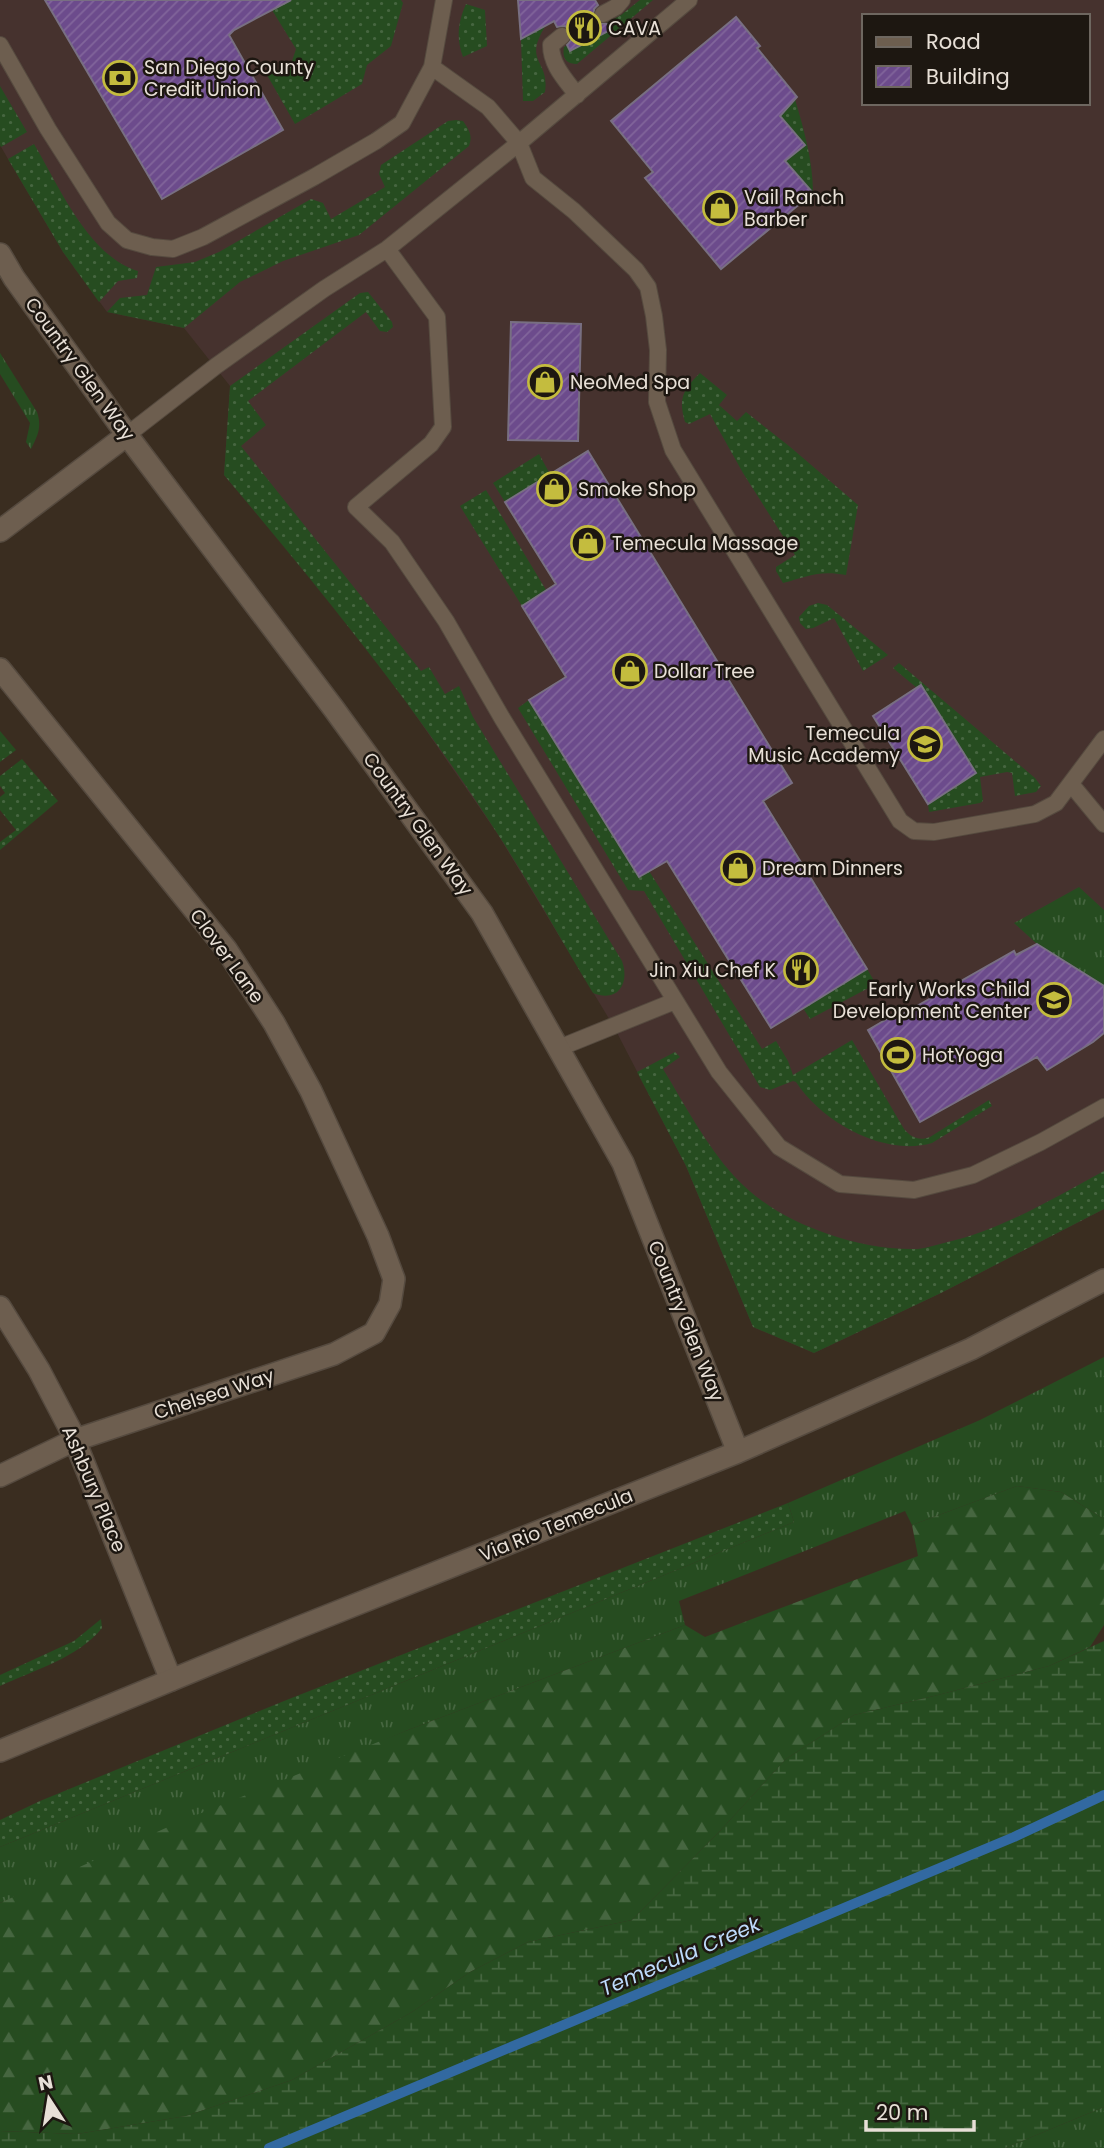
<svg xmlns="http://www.w3.org/2000/svg" width="1104" height="2148" font-family="Poppins,sans-serif">
	<style>
		.commercial { fill: #46322e; fill-rule: evenodd }
		.grass { fill: url(#grass-tufts) }
		.forest { fill: url(#forest-firs) }
		.wetland { fill: url(#wetland-marsh) }
		.garden { fill: url(#garden-dots) }
		.lines { fill: none; stroke-linecap: round; stroke-linejoin: round }
		.stream { stroke: #3269a1; stroke-width: 10 }
		.building { fill: url(#building-hatch); stroke: #786f82; stroke-width: 2 }
		.lane-casing { stroke: #554a3f; stroke-width: 18 }
		.street-casing { stroke: #554a3f; stroke-width: 24 }
		.secondary-casing { stroke: #554a3f; stroke-width: 24 }
		.lane { stroke: #6d5e4f; stroke-width: 16 }
		.street { stroke: #6d5e4f; stroke-width: 21 }
		.secondary { stroke: #6d5e4f; stroke-width: 21 }
		.labels { text-anchor: middle; dominant-baseline: central; stroke-width: 5; stroke-linejoin: round; paint-order: stroke }
		.poi-label { font-size: 19px; fill: #e8e0d7; stroke: #1d1711; text-anchor: start }
		.street-label { font-size: 19px; fill: #e8e0d7; stroke: #1d1711 }
		.water-label { font-size: 21px; font-style: italic; fill: #bddafb; stroke: #1d1711 }
	</style>
	<defs>
		<pattern id="grass-tufts" width="24" height="20" patternUnits="userSpaceOnUse" patternTransform="scale(1.75)"><rect width="24" height="20" fill="#264c20"/><path d="M3 7l-1-3M5 7V3M7 7l1-3M15 17l-1-3M17 17v-4M19 17l1-3" fill="none" stroke="#466640"/></pattern>
		<pattern id="forest-firs" width="22" height="20" patternUnits="userSpaceOnUse" patternTransform="scale(1.75)"><rect width="22" height="20" fill="#264c20"/><path d="M5 1l3.5 6h-7zM16 11l3.5 6h-7z" fill="#466640"/></pattern>
		<pattern id="wetland-marsh" width="20" height="14" patternUnits="userSpaceOnUse" patternTransform="scale(1.75)"><rect width="20" height="14" fill="#264c20"/><path d="M1 5h8M5 5V1M11 12h8M15 12V8" fill="none" stroke="#466640"/></pattern>
		<pattern id="garden-dots" width="8" height="8" patternUnits="userSpaceOnUse" patternTransform="scale(1.75)"><rect width="8" height="8" fill="#264c20"/><path d="M2 2h.1M6 6h.1" fill="none" stroke="#466640" stroke-width="1.8" stroke-linecap="round"/></pattern>
		<pattern id="building-hatch" width="6" height="6" patternUnits="userSpaceOnUse" patternTransform="scale(1.75)"><rect width="6" height="6" fill="#6c4b8c"/><path d="M-1 1l2-2M0 6l6-6M5 7l2-2" fill="none" stroke="#81659b"/></pattern>
	</defs>
	<rect width="100%" height="100%" fill="#3a2d20"/>
	<path class="commercial" d="M 0,0 L 1104,0 L 1104,1209 L 941,1293 L 814,1353 L 753,1327 L 686,1166 L 614,1027 L 497,833 L 403,697 L 326,596 L 224,475 L 230,386 L 184,328 L 107,312 L 63,252 L 8,159 L 0,145 ZM 864,16 L 1088,16 L 1088,103 L 864,103 Z"/>
	<path class="grass" d="M 0,353 L 37,412 C 42,427 38,435 31,449 L 26,442 L 30,423 L 0,374 Z
		M 1079,887 L 1104,910 L 1104,986 L 1037,944 L 1014,923 Z
		M 1104,1357 L 1104,1519 L 1061,1492 L 1017,1486 L 912,1525 L 905,1511 L 679,1601 L 685,1625 L 408,1730 L 0,1903 L 0,1847 L 794,1522 L 788,1503 L 980,1420 Z
		M 1104,2107 L 1104,2148 L 1005,2148 Z"/>
	<path class="forest" d="M 1017,1486 L 1061,1492 L 1104,1519 L 1104,1625 L 1090,1647 L 1049,1666 L 938,1695 L 854,1715 L 786,1759 L 719,1832 L 632,1920 L 528,1942 L 470,1972 L 412,2012 L 292,2080 L 186,2116 L 77,2134 L 0,2131 L 0,1903 L 179,1822 L 408,1730 L 685,1625 L 705,1637 L 918,1556 L 912,1525 Z"/>
	<path class="wetland" d="M 1104,1641 L 1104,2107 L 1005,2148 L 0,2148 L 0,2131 L 77,2134 L 186,2116 L 292,2080 L 412,2012 L 470,1972 L 528,1942 L 632,1920 L 719,1832 L 786,1759 L 854,1715 L 938,1695 L 1049,1666 Z"/>
	<path class="garden" d="M 290,0 L 401,0 L 403,3 L 391,46 L 367,65 L 362,84 L 295,124 L 267,75 L 291,64 L 296,49 L 272,10 Z
		M 640,0 L 653,0 L 577,64 C 566,64 562,58 564,47 L 621,15 Z
		M 466,4 L 485,10 L 487,46 L 463,57 C 456,38 458,22 466,4 Z
		M 546,25 C 522,63 550,59 545,92 L 533,101 L 523,101 L 521,39 Z
		M 0,86 L 27,132 L 1,147 L 0,145 Z
		M 795,99 C 804,130 813,161 813,193 L 785,161 L 804,145 L 778,113 Z
		M 456,120 L 463,121 C 469,130 473,135 469,146 L 359,235 L 283,261 L 240,282 L 184,328 L 107,312 L 120,298 L 147,295 L 156,267 L 195,262 L 219,252 L 311,199 L 323,203 L 331,219 L 385,187 L 379,174 L 381,165 L 448,121 Z
		M 34,144 C 59,186 88,256 138,271 L 137,278 L 118,281 L 99,302 L 63,252 L 8,159 Z
		M 368,292 L 392,322 L 393,327 L 387,332 L 380,331 L 366,312 L 248,401 L 266,425 L 241,446 L 421,671 L 429,667 L 445,694 L 459,686 L 473,717 L 622,961 C 630,983 618,1003 593,993 C 561,940 531,885 497,833 C 416,707 321,590 224,475 L 230,386 L 360,293 Z
		M 700,373 L 727,395 L 719,405 L 737,421 L 746,412 L 789,446 L 858,505 L 846,575 C 819,570 809,576 783,583 L 776,571 L 776,567 L 795,555 L 743,473 L 710,414 L 689,424 L 685,422 C 678,398 683,390 700,373 Z
		M 539,454 L 550,474 L 505,502 L 493,483 Z
		M 486,490 L 546,590 L 522,606 L 460,506 Z
		M 818,603 L 827,605 L 888,655 L 863,671 L 834,618 L 813,628 L 806,629 L 800,623 L 799,617 L 809,606 Z
		M 899,663 L 1035,778 L 1041,786 L 1036,792 L 1015,796 L 1012,773 L 1007,772 L 980,777 L 983,801 L 980,803 L 929,812 L 928,804 L 976,772 L 921,686 L 917,688 L 893,668 Z
		M 529,700 L 638,876 L 649,871 L 762,1049 L 776,1041 L 788,1061 L 793,1075 L 852,1040 L 904,1129 C 912,1138 919,1141 930,1137 L 989,1100 L 992,1106 L 932,1143 C 884,1157 822,1122 796,1082 L 793,1081 L 770,1090 L 760,1087 L 644,891 L 628,890 L 518,708 Z
		M 0,731 L 16,750 L 0,762 Z
		M 22,759 L 58,801 L 0,850 L 0,842 L 16,830 L 0,810 L 0,797 L 5,793 L 0,786 L 0,776 Z
		M 867,969 L 876,984 L 810,1019 L 803,1008 Z
		M 675,1052 L 680,1057 L 663,1069 C 685,1105 705,1144 734,1176 C 760,1204 792,1222 828,1234 C 856,1244 888,1250 918,1249 C 926,1248 935,1245 944,1243 C 1002,1230 1052,1199 1104,1171 L 1104,1209 L 941,1293 L 814,1353 L 753,1327 L 686,1166 L 637,1072 Z
		M 788,1503 L 794,1522 L 0,1847 L 0,1820 L 40,1801 L 289,1699 Z
		M 101,1619 L 102,1628 C 78,1658 34,1670 0,1686 L 0,1675 L 74,1641 Z"/>
	<g class="lines">
		<path class="stream" d="M 269,2148 L 1014,1837 L 1104,1795"/>
	</g>
	<path class="building" d="M 45,0 L 291,0 L 234,30 L 229,35 L 283,130 L 162,199 Z
		M 518,0 L 595,0 L 598,5 L 594,9 L 594,18 L 598,23 L 607,24 L 610,30 L 570,51 L 567,45 L 572,39 L 570,30 L 565,26 L 557,27 L 554,21 L 521,39 Z
		M 736,17 L 760,46 L 757,48 L 797,97 L 780,116 L 805,145 L 785,161 L 813,193 L 721,269 L 645,178 L 653,172 L 611,121 Z
		M 511,322 L 581,324 L 578,441 L 508,440 Z
		M 588,451 L 792,783 L 763,801 L 867,969 L 771,1028 L 667,861 L 639,877 L 529,700 L 566,677 L 522,606 L 556,584 L 505,502 Z
		M 921,685 L 976,773 L 928,804 L 873,716 Z
		M 1037,944 L 1104,986 L 1104,1033 L 1093,1042 L 1047,1070 L 1037,1057 L 920,1122 L 868,1030 L 899,1012 L 901,1015 L 1014,951 L 1016,955 Z"/>
	<g class="lines">
		<g class="lane-casing">
			<path id="lane" d="M 603,14 L 616,7 L 622,0
				M 562,36 L 551,45 C 551,65 565,79 577,95
				M 0,45 L 48,129 L 108,223 L 127,240 L 152,247 L 173,249 L 203,237 L 314,177 L 376,141 L 402,123 L 432,67 L 444,0
				M 432,67 L 488,107 L 519,143 L 533,178 L 574,211 L 636,270 L 648,287 L 654,316 L 658,350 L 657,402 L 673,450 L 900,821 L 914,831 L 934,832 L 1035,814 L 1056,803 L 1104,739
				M 387,249 L 437,317 L 443,427 L 431,444 L 356,507 L 392,542 L 446,621 L 502,718 L 719,1072 L 779,1147 L 840,1184 L 914,1190 L 973,1175 L 1041,1142 L 1104,1107
				M 127,435 L 216,366 L 324,289 L 387,249 L 519,143 L 689,0
				M 1071,784 L 1104,824
				M 559,1048 L 675,1001"/>
		</g>
		<g class="street-casing">
			<path id="street" d="M 0,531 L 127,435
				M 0,669 L 226,949 L 274,1023 L 311,1091 L 378,1236 L 394,1279 L 390,1304 L 374,1333 L 334,1354 L 75,1440 L 0,1476
				M 0,1307 L 39,1370 L 71,1431 L 171,1680"/>
		</g>
		<g class="secondary-casing">
			<path id="secondary" d="M 0,254 L 14,278 L 127,435 L 334,709 L 482,913 L 623,1163 L 738,1452
				M 0,1751 L 297,1628 L 738,1452 L 971,1349 L 1104,1280"/>
		</g>
		<use href="#lane" class="lane"/>
		<use href="#street" class="street"/>
		<use href="#secondary" class="secondary"/>
	</g>
	<defs>
		<g id="restaurant-ring" transform="scale(1.75)"><circle r="9.5" fill="#1d1711" stroke="#c4bc3e" stroke-width="1.5"/><path d="M-5-6h1v4h1v-4h1v4h1v-4h1v5L-1.5 .5V6h-2V.5L-5-1ZM5-6V6H3V1.5H1.5Q1.5-4 5-6Z" fill="#c4bc3e"/></g>
		<g id="bank-ring" transform="scale(1.75)"><circle r="9.5" fill="#1d1711" stroke="#c4bc3e" stroke-width="1.5"/><path d="M-6-4H6V4H-6ZM0-2.3a2.3 2.3 0 1 0 0 4.6a2.3 2.3 0 1 0 0-4.6Z" fill="#c4bc3e"/></g>
		<g id="shop-ring" transform="scale(1.75)"><circle r="9.5" fill="#1d1711" stroke="#c4bc3e" stroke-width="1.5"/><path d="M-5-2.5h2.3a2.7 3.5 0 0 1 5.4 0H5L5.5 6h-11ZM-1.5-2.5h3a1.5 2.3 0 0 0-3 0Z" fill="#c4bc3e"/></g>
		<g id="school-ring" transform="scale(1.75)"><circle r="9.5" fill="#1d1711" stroke="#c4bc3e" stroke-width="1.5"/><path d="M0-5L7-2L0 1L-7-2ZM-4 1L0 2.5L4 1V4Q0 6-4 4Z" fill="#c4bc3e"/></g>
		<g id="stadium-ring" transform="scale(1.75)"><circle r="9.5" fill="#1d1711" stroke="#c4bc3e" stroke-width="1.5"/><path d="M0-5a6.5 5 0 1 0 0 10a6.5 5 0 1 0 0-10ZM-3.5-1.8h7v3.6h-7Z" fill="#c4bc3e"/></g>
	</defs>
	<g fill-rule="evenodd">
		<use href="#restaurant-ring" x="584" y="28"/>
		<use href="#bank-ring" x="120" y="78"/>
		<use href="#shop-ring" x="720" y="208"/>
		<use href="#shop-ring" x="545" y="382"/>
		<use href="#shop-ring" x="554" y="489"/>
		<use href="#shop-ring" x="588" y="543"/>
		<use href="#shop-ring" x="630" y="671"/>
		<use href="#school-ring" x="925" y="744"/>
		<use href="#shop-ring" x="738" y="868"/>
		<use href="#restaurant-ring" x="801" y="970"/>
		<use href="#school-ring" x="1054" y="1000"/>
		<use href="#stadium-ring" x="898" y="1055"/>
	</g>
	<g class="labels">
		<g class="poi-label">
			<text x="608" y="28">CAVA</text>
			<text x="144" y="67">San Diego County<tspan x="144" dy="22">Credit Union</tspan></text>
			<text x="744" y="197">Vail Ranch<tspan x="744" dy="22">Barber</tspan></text>
			<text x="570" y="382">NeoMed Spa</text>
			<text x="578" y="489">Smoke Shop</text>
			<text x="612" y="543">Temecula Massage</text>
			<text x="654" y="671">Dollar Tree</text>
			<text x="900" y="733" text-anchor="end">Temecula<tspan x="900" dy="22">Music Academy</tspan></text>
			<text x="762" y="868">Dream Dinners</text>
			<text x="776" y="970" text-anchor="end">Jin Xiu Chef K</text>
			<text x="1030" y="989" text-anchor="end">Early Works Child<tspan x="1030" dy="22">Development Center</tspan></text>
			<text x="922" y="1055">HotYoga</text>
		</g>
		<g class="street-label">
			<text transform="translate(80 369) rotate(54)">Country Glen Way</text>
			<text transform="translate(418 824) rotate(54)">Country Glen Way</text>
			<text transform="translate(227 956) rotate(54)">Clover Lane</text>
			<text transform="translate(686 1321) rotate(68)">Country Glen Way</text>
			<text transform="translate(214 1394) rotate(-18)">Chelsea Way</text>
			<text transform="translate(94 1489) rotate(67)">Ashbury Place</text>
			<text transform="translate(556 1525) rotate(-22)">Via Rio Temecula</text>
		</g>
		<g class="water-label">
			<text transform="translate(680 1956) rotate(-23)">Temecula Creek</text>
		</g>
	</g>
	<rect x="862" y="14" width="228" height="91" fill="#1d1711" stroke="#6e6760" stroke-width="2"/>
	<rect x="876" y="37" width="35" height="10" fill="#6d5e4f" stroke="#6e6760" stroke-width="2"/>
	<text x="926" y="49" font-size="21" fill="#e8e0d7">Road</text>
	<rect x="876" y="66" width="35" height="21" fill="url(#building-hatch)" stroke="#6e6760" stroke-width="2"/>
	<text x="926" y="84" font-size="21" fill="#e8e0d7">Building</text>
	<g transform="translate(49 2099) rotate(348)" stroke="#1d1711" stroke-width="5" paint-order="stroke">
	<path d="M0-5L12 26L0 18L-12 26Z" fill="#e8e0d7"/>
	<text y="-10" font-size="19" font-weight="bold" text-anchor="middle" fill="#e8e0d7">N</text>
	</g>
	<path d="M866 2120v10h108v-10" fill="none" stroke="#e8e0d7" stroke-width="3.5"/>
	<text x="876" y="2120" font-size="21" fill="#e8e0d7" stroke="#1d1711" stroke-width="5" paint-order="stroke">20 m</text>
</svg>
